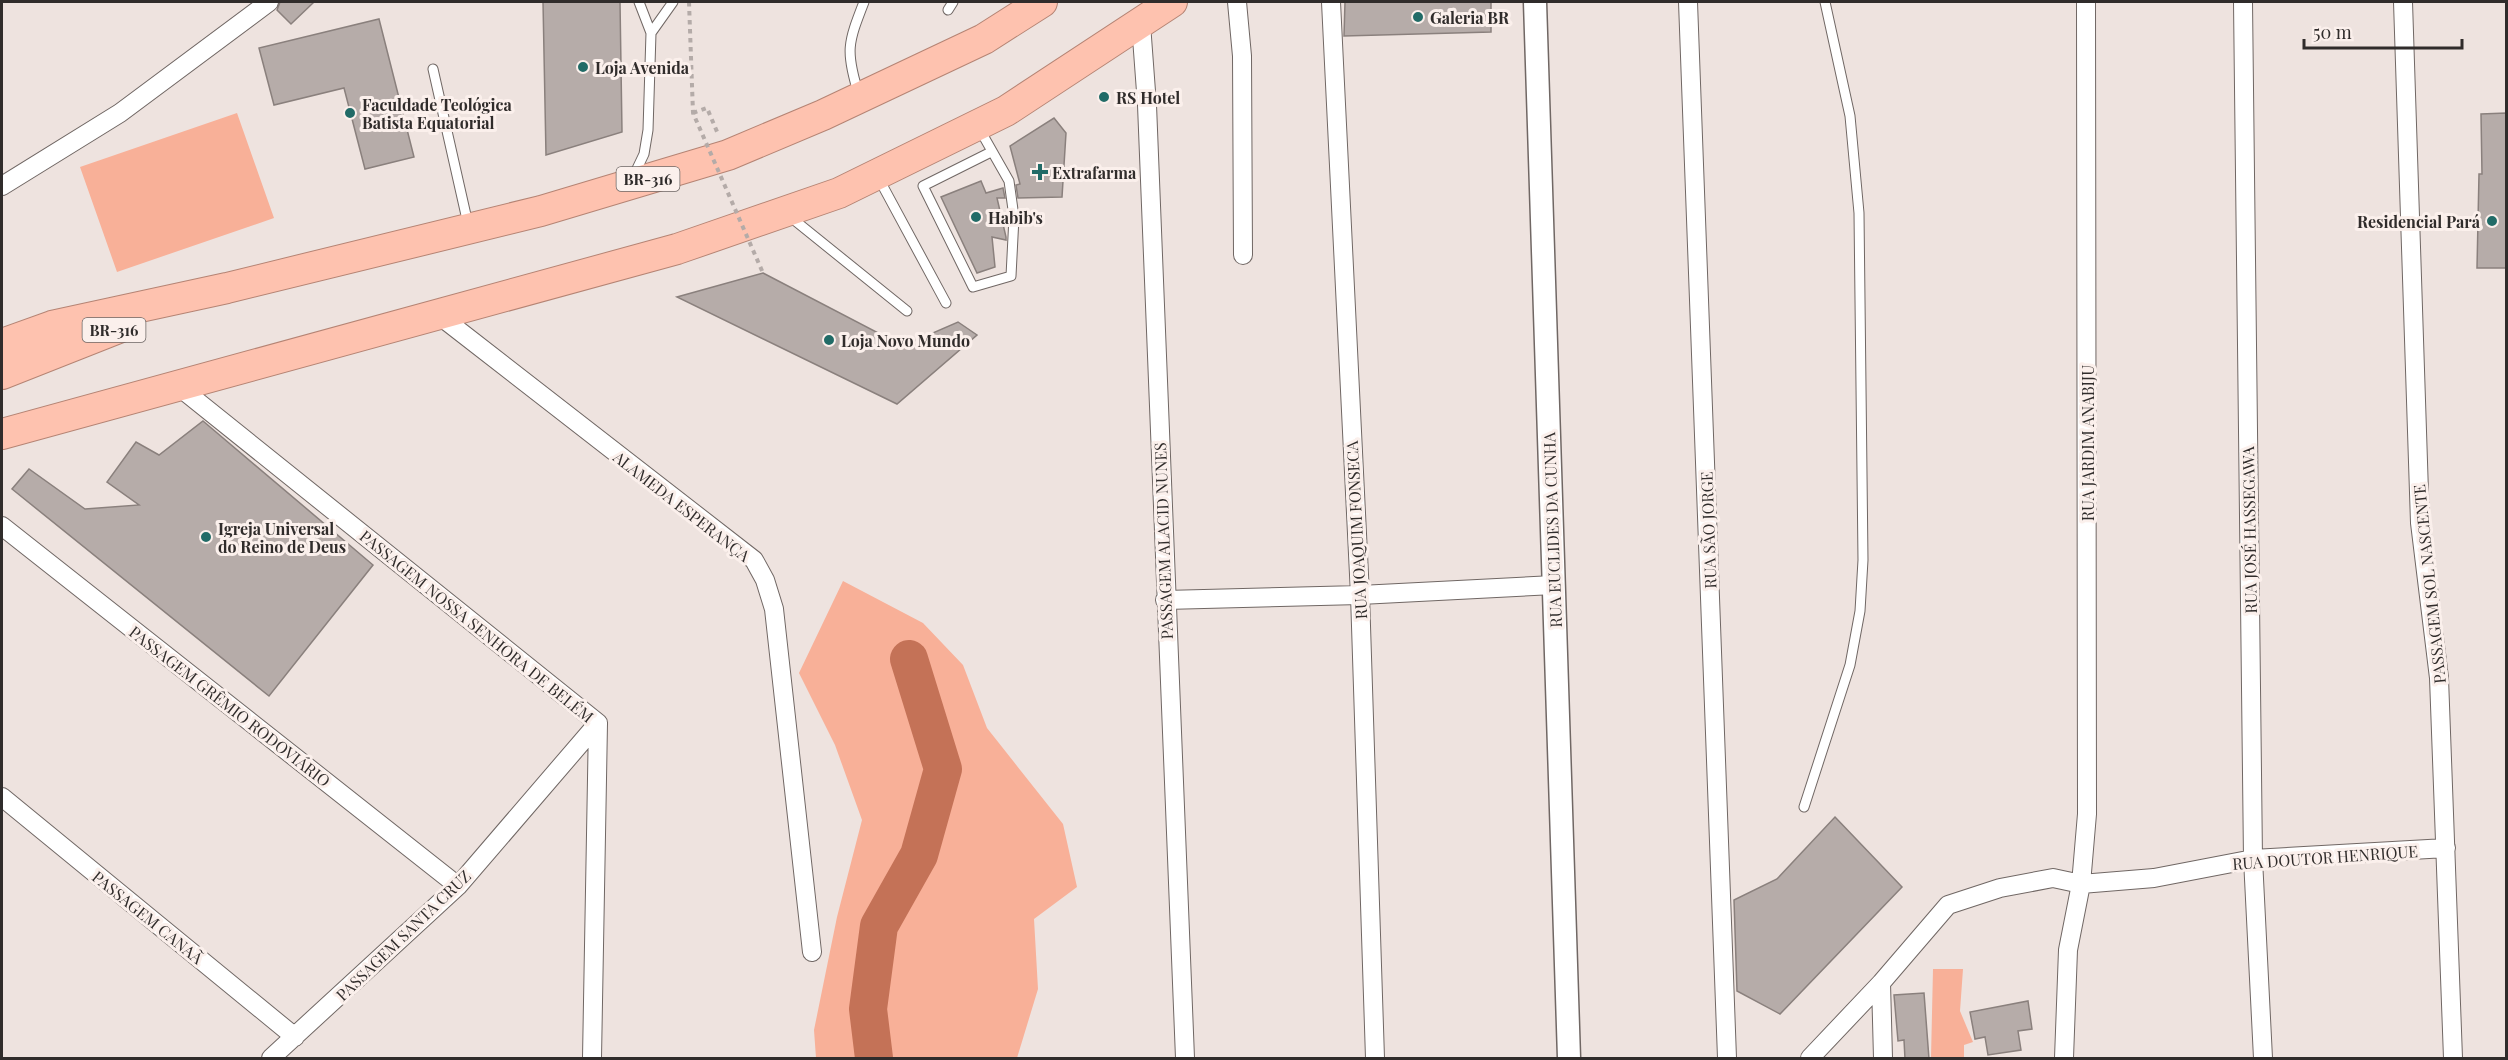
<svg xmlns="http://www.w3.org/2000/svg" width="2508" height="1060" font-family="'Playfair Display',serif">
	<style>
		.green { fill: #f8b098 }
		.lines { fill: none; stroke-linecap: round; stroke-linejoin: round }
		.river { stroke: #c47257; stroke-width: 38 }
		.building { fill: #b6aca9; stroke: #8a807d; stroke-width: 1.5 }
		.service-casing { stroke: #706764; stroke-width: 11 }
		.minor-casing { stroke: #706764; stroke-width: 20 }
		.tertiary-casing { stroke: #706764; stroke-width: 25 }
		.trunk-casing { stroke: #b58474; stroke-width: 32 }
		.path { stroke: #b4aba8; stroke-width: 4; stroke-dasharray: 4.5 4.5; stroke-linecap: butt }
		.service { stroke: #fff; stroke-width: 9 }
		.minor { stroke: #fff; stroke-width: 18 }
		.tertiary { stroke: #fff; stroke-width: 22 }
		.trunk { stroke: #fec2af; stroke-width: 30 }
		.path-bridge { stroke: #b4aba8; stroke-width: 4; stroke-dasharray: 4.5 4.5; stroke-linecap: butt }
		.poi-dot { fill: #216b67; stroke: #fbf0ec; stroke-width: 2 }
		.labels { text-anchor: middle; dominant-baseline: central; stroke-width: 6; stroke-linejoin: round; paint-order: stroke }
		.shield { fill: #fbf0ec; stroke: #6d6765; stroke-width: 1.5 }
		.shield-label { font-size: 15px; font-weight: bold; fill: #302c2b }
		.poi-label { font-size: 16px; font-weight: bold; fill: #302c2b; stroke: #fbf0ec; text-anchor: start }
		.street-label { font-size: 16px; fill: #302c2b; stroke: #fbf0ec }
	</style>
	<rect width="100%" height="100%" fill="#eee3df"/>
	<path class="green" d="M 237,113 L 274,218 L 117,272 L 80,167 Z
		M 843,581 L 923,623 L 963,665 L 987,728 L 1063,824 L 1077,887 L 1034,919 L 1038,989 L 1017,1058 L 816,1058 L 814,1030 L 837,917 L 862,820 L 835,745 L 799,673 Z
		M 1933,969 L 1963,969 L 1960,1011 L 1973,1042 L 1964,1045 L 1964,1058 L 1931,1058 Z"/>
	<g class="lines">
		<path class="river" d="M 874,1058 L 868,1009 L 879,926 L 919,855 L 943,769 L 909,659"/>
	</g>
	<path class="building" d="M 280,2 L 314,2 L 291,24 L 277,10 Z
		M 543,2 L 620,2 L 622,132 L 546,155 Z
		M 1345,2 L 1491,2 L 1491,32 L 1344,36 Z
		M 379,19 L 414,157 L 365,169 L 344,88 L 274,105 L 259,48 Z
		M 2506,113 L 2506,268 L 2477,268 L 2479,174 L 2482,174 L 2481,114 Z
		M 1054,118 L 1066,133 L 1062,197 L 1018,198 L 1016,185 L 1020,184 L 1010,146 Z
		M 981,181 L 986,193 L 1003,188 L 1005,198 L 997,198 L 1006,237 L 1006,240 L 992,237 L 995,267 L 977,273 L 941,197 Z
		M 763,273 L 903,346 L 958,322 L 977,335 L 897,404 L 677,297 Z
		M 203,421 L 373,565 L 269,696 L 12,489 L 29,469 L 85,509 L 139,505 L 107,482 L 136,442 L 159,455 Z
		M 1835,817 L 1902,887 L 1780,1014 L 1737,991 L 1734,900 L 1777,879 Z
		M 1924,993 L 1929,1059 L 1905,1059 L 1904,1040 L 1898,1041 L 1894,995 Z
		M 2028,1001 L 2032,1029 L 2018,1031 L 2021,1050 L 1988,1055 L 1985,1037 L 1975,1039 L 1970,1012 Z"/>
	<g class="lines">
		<g class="service-casing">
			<path id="service" d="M 948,10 L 953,2
				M 651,33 L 673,2
				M 433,69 L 468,224
				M 859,95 C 845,51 848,43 864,2
				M 980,130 L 1009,181 L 1014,217 L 1011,276 L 973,287 L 923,186 L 991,152
				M 634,175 L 644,154 L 648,130 L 651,33 L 639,2
				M 879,179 L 946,303
				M 788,215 L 907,311
				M 1804,807 L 1850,665 L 1860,611 L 1863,560 L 1859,213 L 1850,116 L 1825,2"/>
		</g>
		<g class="minor-casing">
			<path id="minor" d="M 1237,2 L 1242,56 L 1243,255
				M 1331,2 L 1360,595 L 1375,1058
				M 1688,2 L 1727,1058
				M 2243,2 L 2253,859 L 2263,1058
				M 2403,2 L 2420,523 L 2439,678 L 2453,1058
				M 1141,24 L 1147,105 L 1185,1058
				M 2,186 L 120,113 L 269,2
				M 440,316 L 754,560 L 765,580 L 774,609 L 812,952
				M 178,386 L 598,723
				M 2,526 L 458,886
				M 1165,600 L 1360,595 L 1554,585
				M 2,797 L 295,1037
				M 1881,983 L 1883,1058
				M 271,1058 L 458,886 L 598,723
				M 592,1058 L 598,723
				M 1810,1058 L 1881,983 L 1948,905 L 2000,888 L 2053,878 L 2081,884 L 2154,878 L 2253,859 L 2446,848
				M 2064,1058 L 2068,950 L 2081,884 L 2087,814 L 2086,2"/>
		</g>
		<g class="tertiary-casing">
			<path id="tertiary" d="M 1535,2 L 1569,1058"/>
		</g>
		<g class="trunk-casing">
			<path id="trunk" d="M 2,344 L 52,326 L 227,288 L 541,211 L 728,155 L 823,115 L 984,39 L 1042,2
				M 2,374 L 126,325
				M 2,434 L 677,249 L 839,193 L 1006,111 L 1172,2"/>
		</g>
		<path class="path" d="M 693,113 L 707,108 L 718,134"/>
		<use href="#service" class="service"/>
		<use href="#minor" class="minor"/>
		<use href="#tertiary" class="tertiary"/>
		<use href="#trunk" class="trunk"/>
		<path class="path-bridge" d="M 689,2 L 693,113 L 763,273"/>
	</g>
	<g class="poi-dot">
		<circle cx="1418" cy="17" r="6"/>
		<circle cx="583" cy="67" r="6"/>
		<circle cx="1104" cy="97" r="6"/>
		<circle cx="350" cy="113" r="6"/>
		<path d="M1037 163h6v6h6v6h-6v6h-6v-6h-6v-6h6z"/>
		<circle cx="976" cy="217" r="6"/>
		<circle cx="2492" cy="221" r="6"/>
		<circle cx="829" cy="340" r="6"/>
		<circle cx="206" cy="537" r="6"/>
	</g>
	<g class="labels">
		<g class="shield">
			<rect x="616.5" y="167" width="63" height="24" rx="4.5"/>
			<rect x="82.5" y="318" width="63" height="24" rx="4.5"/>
		</g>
		<g class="shield-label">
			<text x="648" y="179">BR-316</text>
			<text x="114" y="330">BR-316</text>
		</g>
		<g class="poi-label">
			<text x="1430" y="17">Galeria BR</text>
			<text x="595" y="67">Loja Avenida</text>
			<text x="1116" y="97">RS Hotel</text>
			<text x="362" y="104">Faculdade Teológica<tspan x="362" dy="18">Batista Equatorial</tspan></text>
			<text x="1052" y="172">Extrafarma</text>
			<text x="988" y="217">Habib's</text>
			<text x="2480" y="221" text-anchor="end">Residencial Pará</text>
			<text x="841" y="340">Loja Novo Mundo</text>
			<text x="218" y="528">Igreja Universal<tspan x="218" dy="18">do Reino de Deus</tspan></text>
		</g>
		<g class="street-label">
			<text transform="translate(2087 443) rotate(-90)">RUA JARDIM ANABIJU</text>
			<text transform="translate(682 506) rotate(38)">ALAMEDA ESPERANÇA</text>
			<text transform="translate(1356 530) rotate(-93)">RUA JOAQUIM FONSECA</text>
			<text transform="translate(1552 530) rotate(-92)">RUA EUCLIDES DA CUNHA</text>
			<text transform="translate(1708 530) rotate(-92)">RUA SÃO JORGE</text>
			<text transform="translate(2249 530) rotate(-91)">RUA JOSÉ HASSEGAWA</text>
			<text transform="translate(1163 541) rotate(-92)">PASSAGEM ALACID NUNES</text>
			<text transform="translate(2429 584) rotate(-96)">PASSAGEM SOL NASCENTE</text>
			<text transform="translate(477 626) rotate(39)">PASSAGEM NOSSA SENHORA DE BELÉM</text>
			<text transform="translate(230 706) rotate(38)">PASSAGEM GRÊMIO RODOVIÁRIO</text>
			<text transform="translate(2325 857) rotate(-4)">RUA DOUTOR HENRIQUE</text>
			<text transform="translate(148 917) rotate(39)">PASSAGEM CANAÃ</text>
			<text transform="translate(403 935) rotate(-44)">PASSAGEM SANTA CRUZ</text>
		</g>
	</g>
	<rect width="2508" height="1060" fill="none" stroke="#302c2b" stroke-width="6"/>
	<path d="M2304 39v9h158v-9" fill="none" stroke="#302c2b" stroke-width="3"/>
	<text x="2313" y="39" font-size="18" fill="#302c2b" stroke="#fbf0ec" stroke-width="4.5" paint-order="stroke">50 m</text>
</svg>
